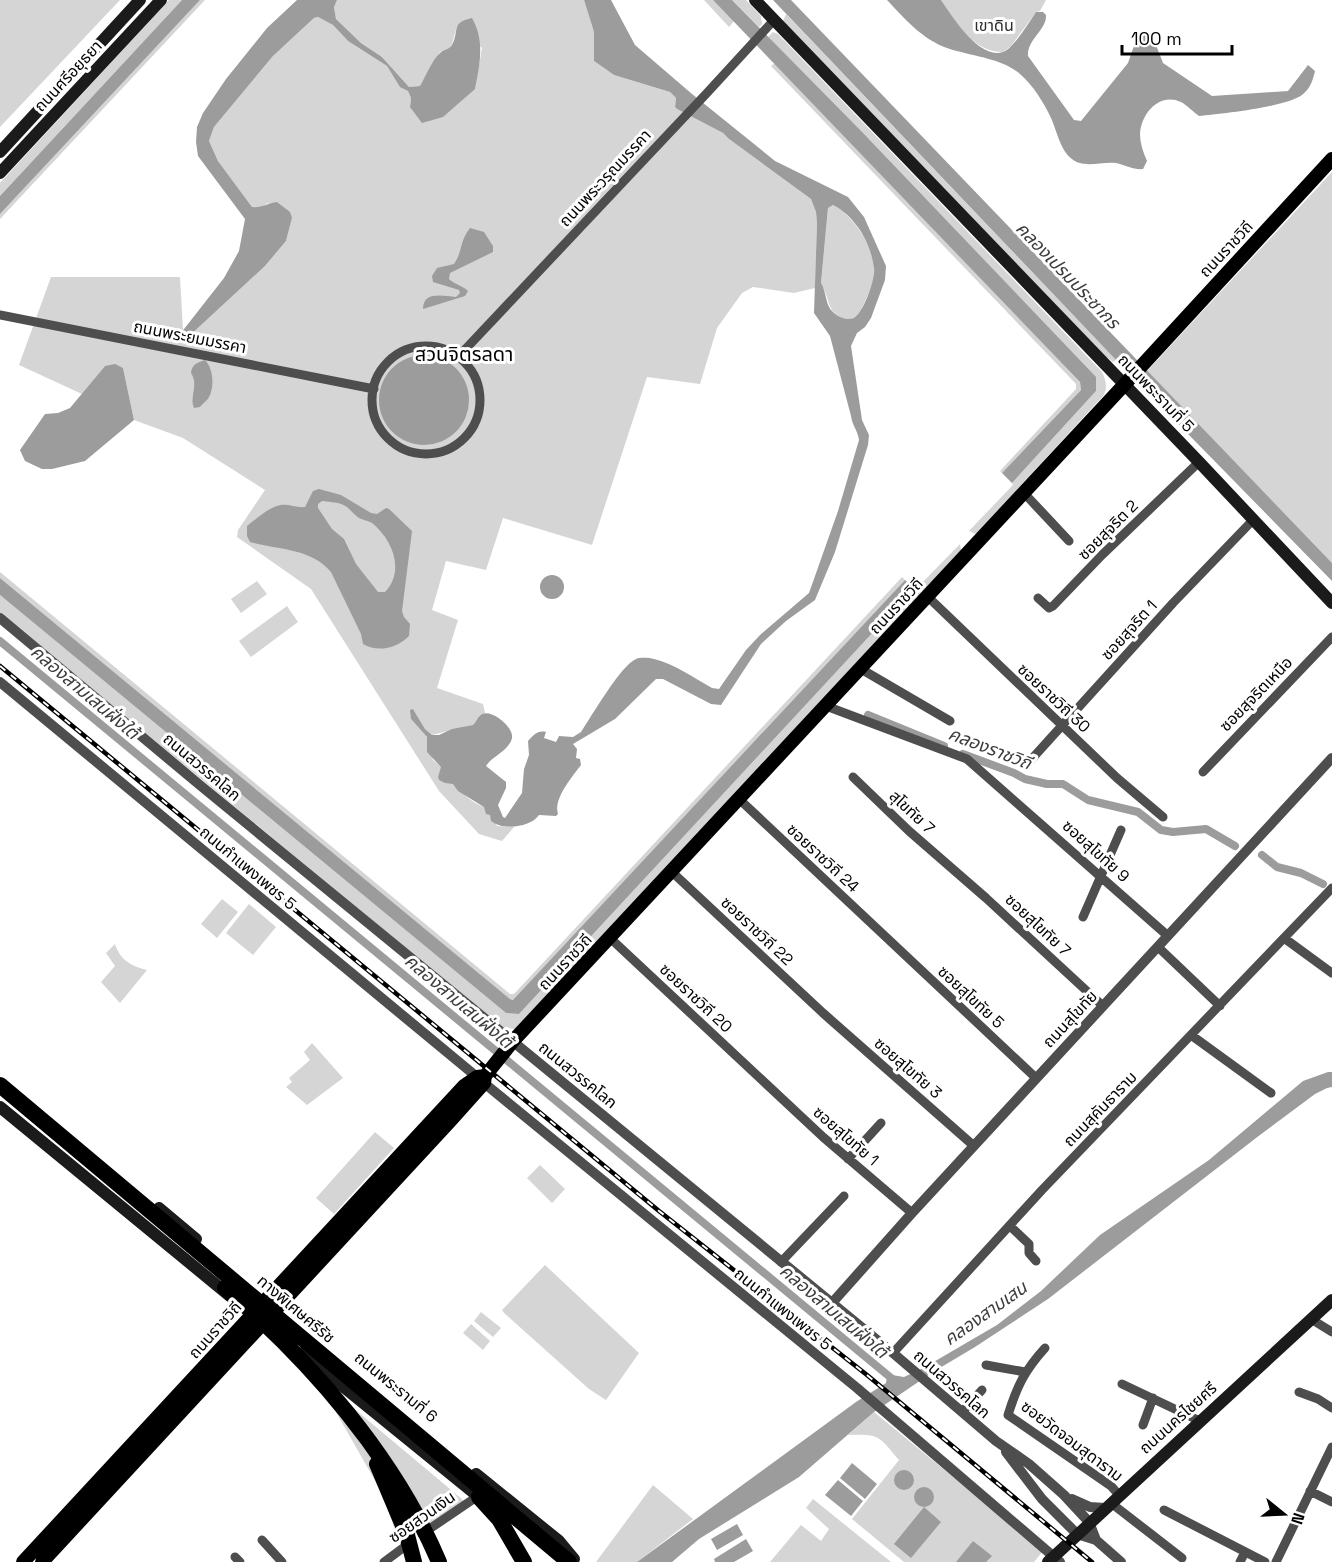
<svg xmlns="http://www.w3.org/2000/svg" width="1332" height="1562" font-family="'Space Grotesk','Noto Sans Thai',sans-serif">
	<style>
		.green { fill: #d5d5d5 }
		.water { fill: #9c9c9c; fill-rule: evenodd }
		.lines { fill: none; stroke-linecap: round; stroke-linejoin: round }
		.canal { stroke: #9c9c9c; stroke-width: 8 }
		.minor { stroke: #4e4e4e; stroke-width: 9 }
		.tertiary { stroke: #4e4e4e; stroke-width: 10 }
		.secondary { stroke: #1b1b1b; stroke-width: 12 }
		.primary { stroke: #000; stroke-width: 14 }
		.motorway { stroke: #000; stroke-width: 16 }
		.rail-casing { stroke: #000; stroke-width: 4.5 }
		.rail { stroke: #fff; stroke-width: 2; stroke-dasharray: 7; stroke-linecap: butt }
		.labels { text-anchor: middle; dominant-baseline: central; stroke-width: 6; stroke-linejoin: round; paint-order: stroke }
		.park-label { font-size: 16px; fill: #2c2c2c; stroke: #fff }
		.street-label { font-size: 16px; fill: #000; stroke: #fff }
		.water-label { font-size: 18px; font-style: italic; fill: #3d3d3d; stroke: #fff }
		.quarter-label { font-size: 20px; fill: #000; stroke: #fff }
	</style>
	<rect width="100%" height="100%" fill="#fff"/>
	<path class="green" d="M 0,0 L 120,0 L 0,127 Z
		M 169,0 L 182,0 L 0,196 L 0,183 Z
		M 200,0 L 205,0 L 0,219 L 0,214 Z
		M 337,0 L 584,0 L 594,32 L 594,61 L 614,75 L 670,92 L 676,98 L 675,107 L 677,109 L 723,133 L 729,139 L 811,199 L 816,212 L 817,224 L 815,288 L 794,293 L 753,287 L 742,293 L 717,328 L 700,384 L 647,377 L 592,545 L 503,518 L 486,570 L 446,561 L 432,610 L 458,620 L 437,688 L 483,704 L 485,713 L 480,715 L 473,725 L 432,735 L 425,729 L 413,709 L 411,719 L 427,737 L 433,760 L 442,767 L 438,777 L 445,783 L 453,783 C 462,793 473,804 485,807 L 497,826 L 514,827 L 502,841 L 479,834 L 439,791 L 311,589 L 237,537 L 238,530 L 265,490 L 183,438 L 134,420 L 123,368 L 105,366 L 82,394 L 19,365 L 51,277 L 180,277 L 183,330 L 177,338 L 186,339 L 265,266 L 286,241 L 292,218 L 268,203 L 261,208 L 252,207 L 218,161 L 209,141 L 214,127 L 273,56 L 314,18 L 318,17 L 333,25 L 348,41 L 387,66 L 400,86 L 408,91 L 411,98 L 410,107 L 475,89 L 482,48 L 457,26 L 452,44 L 449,49 L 440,52 L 420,86 L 409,87 L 382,57 L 361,43 L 336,19 L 334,7 Z
		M 704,0 L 713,0 L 734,21 L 729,27 Z
		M 732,0 L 746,0 L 761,16 L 762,24 L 759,27 Z
		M 941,0 L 1046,0 L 1040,11 L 1036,12 L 1011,46 L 1003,52 C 973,52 956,23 941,0 Z
		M 786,14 L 1116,360 L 1113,362 L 1105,356 L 783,21 Z
		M 773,32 L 778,34 L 1102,372 C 1106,380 1108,389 1103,396 L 976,534 L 969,531 L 1013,485 L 1012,483 L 1096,391 L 768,37 Z
		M 775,63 L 1080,382 L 1081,390 L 1002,473 L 1000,471 L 1076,389 L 1076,384 L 771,66 Z
		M 1332,172 L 1332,563 L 1147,371 Z
		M 833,205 C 856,217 882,257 873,284 C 871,290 867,296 865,301 C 861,309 859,315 852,320 C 824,316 832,300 821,284 L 828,208 Z
		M 960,544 L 961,550 L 520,1026 L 514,1029 L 503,1028 L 0,613 L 0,595 L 506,1013 L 519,1014 L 914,588 L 916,589 Z
		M 0,572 L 510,994 L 514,994 L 902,577 L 905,580 L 514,1000 L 510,999 L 0,578 Z
		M 257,581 L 267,594 L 241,613 L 231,599 Z
		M 287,606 L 298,622 L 251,657 L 239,641 Z
		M 222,899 L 238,912 L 217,938 L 201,924 Z
		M 249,904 L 276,927 L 253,955 L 226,933 Z
		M 115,944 C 120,960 131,966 147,970 L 120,1003 L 101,982 L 115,966 L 106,953 Z
		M 312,1043 L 343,1078 L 307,1105 L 286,1087 L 292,1082 L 289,1078 L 310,1060 L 304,1052 Z
		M 375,1132 L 394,1148 L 334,1214 L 316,1198 Z
		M 540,1165 L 565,1189 L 552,1203 L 527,1178 Z
		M 545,1265 L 639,1353 L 606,1400 L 589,1389 L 504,1313 L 502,1310 Z
		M 481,1312 L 501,1328 L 493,1337 L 474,1321 Z
		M 471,1324 L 490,1341 L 483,1350 L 463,1333 Z
		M 339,1396 L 450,1489 L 465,1502 L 400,1544 L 382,1493 L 332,1405 Z
		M 874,1412 L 1043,1551 L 1034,1562 L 904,1562 L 852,1519 L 899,1460 C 878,1436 881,1434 848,1435 Z
		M 653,1485 L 693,1519 L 637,1562 L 596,1562 Z
		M 813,1499 L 891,1562 L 770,1562 L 801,1525 L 821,1541 L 829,1529 L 806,1508 Z"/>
	<path class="water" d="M 182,0 L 200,0 L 0,214 L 0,196 Z
		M 297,0 L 337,0 L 334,7 L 336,19 L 361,43 L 382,57 L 409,87 L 420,86 C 426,76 432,60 440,53 C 444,49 449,50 452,45 C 460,30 450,23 472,18 C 485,41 480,64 475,89 L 443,117 L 422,123 L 410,107 L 411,98 L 408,91 L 400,87 L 387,66 L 348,41 L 333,25 L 318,17 L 314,18 L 273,56 L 214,127 L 209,141 L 218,161 L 252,207 C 262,208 268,203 277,202 L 290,212 L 292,218 L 286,241 L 265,266 L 186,339 L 180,340 L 177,338 L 224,278 L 239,251 L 245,219 L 198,156 L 196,142 L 197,127 L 203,113 L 226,79 L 267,28 Z
		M 584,0 L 611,0 L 635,45 L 692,94 L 775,161 L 848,197 L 864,217 L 886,266 L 885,280 L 871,318 L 865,327 L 857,333 L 851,346 L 862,420 L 869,435 L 868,445 L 835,552 L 815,600 L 786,621 L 761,644 L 721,705 L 711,704 L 663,679 L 656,679 L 615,719 L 573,744 L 577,749 L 576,758 L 580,759 L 581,765 C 572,777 553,799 558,814 L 556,816 L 539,815 C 531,827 503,831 491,821 L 490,815 L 486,814 L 484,807 L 458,791 L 453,784 L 445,783 L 439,780 L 438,777 L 441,767 L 427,752 L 427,737 L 411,719 L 410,710 L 413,709 L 425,729 L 432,735 L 439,735 L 452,729 L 473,725 C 476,722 478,716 482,714 C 492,709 514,727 512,738 C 509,751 492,756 486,766 L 506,782 L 506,788 L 498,805 L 503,817 L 505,818 L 522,793 L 524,769 L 529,755 L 528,741 C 534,735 537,730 546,732 L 544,738 L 556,742 L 559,736 L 573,737 L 581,732 C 591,717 621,665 636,659 C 641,657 650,658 654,659 C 675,664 694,678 712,688 L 719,689 L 746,650 L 760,635 L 809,593 L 838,511 L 859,440 C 858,431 852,425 851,416 L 830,336 L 814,313 L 817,224 L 816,212 L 811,199 L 729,139 L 723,133 L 677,109 L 675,107 L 676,98 L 670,92 L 614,75 L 594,61 L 594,32 ZM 833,205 C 856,217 871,243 874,268 C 876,279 863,313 854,318 C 848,321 838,317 833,312 C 825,305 827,293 821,283 L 828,208 Z
		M 713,0 L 732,0 L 863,133 L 1096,377 L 1096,391 L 1012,483 L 1002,473 L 1081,390 L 1080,382 Z
		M 773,0 L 791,0 L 1332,563 L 1332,581 L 1145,390 L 1136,374 L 1116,360 Z
		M 887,0 L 941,0 C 952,16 979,60 1003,52 C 1013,49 1030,21 1036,12 L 1043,12 L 1046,15 C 1047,30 1027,39 1028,56 L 1074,120 L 1081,121 L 1128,63 L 1137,37 L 1141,33 L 1147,32 L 1152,35 L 1163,63 L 1212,96 L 1288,91 L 1308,65 L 1315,71 C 1313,80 1310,89 1302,95 C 1286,107 1221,114 1199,116 C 1193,112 1187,105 1181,102 C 1159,92 1141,114 1140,134 C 1140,143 1143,152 1147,161 L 1143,169 C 1134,170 1125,165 1116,163 C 1102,161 1084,169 1072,159 C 1060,150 1057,131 1051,118 C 1044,103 1033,85 1020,74 C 1002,58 970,56 947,48 C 922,39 905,19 887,0 Z
		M 470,228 L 484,232 L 493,246 L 493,252 L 450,273 L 449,279 C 455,285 462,285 468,291 L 465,296 L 423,309 C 423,291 443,296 456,297 L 460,293 L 459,290 L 433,282 L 432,276 L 437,268 L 454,264 C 463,251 459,242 470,228 Z
		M379 400a45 45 0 1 1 90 0a45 45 0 1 1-90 0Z
		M 205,360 C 214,369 215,390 207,400 C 205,402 202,404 200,407 L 194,408 C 189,397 199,385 191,373 C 192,364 197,363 205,360 Z
		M 115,364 L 123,368 L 134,420 L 85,461 L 52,469 L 42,469 L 25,461 L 20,450 L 45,414 L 58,413 L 70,408 L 105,366 Z
		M 319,489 L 341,495 L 371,513 L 377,514 L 386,508 L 389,509 L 412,531 L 402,611 L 404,617 L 410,624 L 409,636 C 397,648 378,653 363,644 L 361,634 L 331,572 C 311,548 277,550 250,542 L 247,536 L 247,526 C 256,519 269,507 281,505 C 289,504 297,508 305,507 L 313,491 ZM 322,501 C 328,502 336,502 341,504 C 348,506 353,514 359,518 C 363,520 369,521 372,523 C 393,540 405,571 385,592 L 378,592 L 356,564 L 344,539 L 332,529 L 318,508 L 318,504 Z
		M540 587a12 12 0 1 1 24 0a12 12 0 1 1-24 0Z
		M 0,578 L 510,999 L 513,1000 L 905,580 L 914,588 L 519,1014 L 506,1013 L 0,595 Z
		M 1328,1072 L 1332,1072 L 1332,1087 L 1327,1088 L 1315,1094 L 1256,1138 L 1048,1299 L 975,1347 L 933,1372 L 874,1412 L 799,1477 L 699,1539 L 672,1562 L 637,1562 L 856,1402 L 886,1383 L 887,1377 L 892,1375 L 904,1377 L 925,1367 L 997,1325 L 1041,1291 L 1100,1235 L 1209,1160 L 1303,1081 Z
		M 852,1463 L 877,1484 L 865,1499 L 840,1478 Z
		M894 1480a10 10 0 1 1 20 0a10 10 0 1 1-20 0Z
		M 838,1480 L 863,1501 L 851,1516 L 825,1495 Z
		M914 1497a10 10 0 1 1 20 0a10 10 0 1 1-20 0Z
		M 924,1507 L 941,1522 L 911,1558 L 894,1544 Z
		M 737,1524 L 743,1535 L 717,1550 L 711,1539 Z
		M 746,1539 L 753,1551 L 734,1562 L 715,1562 L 714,1559 Z
		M 973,1541 L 992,1556 L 986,1562 L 956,1562 Z"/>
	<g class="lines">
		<path class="canal" d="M 0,641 L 896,1382
			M 868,715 L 944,746
			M 963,754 L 1014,773 L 1025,779 L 1047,784 L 1063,784 L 1088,800 L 1138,812 L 1161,830 L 1173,832 L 1206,829 L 1235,846
			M 1262,855 L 1277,867 L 1301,873 L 1323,884"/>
		<path class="minor" d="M 0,315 L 374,389
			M372 400a54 54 0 1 1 108 0a54 54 0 1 1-108 0Z
			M 458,357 L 706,94 L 774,20
			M 1024,493 L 1069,541
			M 928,597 L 1117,778 L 1163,817
			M 1038,598 L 1049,608 L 1053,606 L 1102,555 L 1199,462
			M 861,669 L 950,721
			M 826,706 L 967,759 L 1168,936
			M 1029,762 L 1173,603 L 1253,520
			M 1203,772 L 1332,637
			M 853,777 L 909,831 L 986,898 L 1103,1006
			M 739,799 L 1036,1078
			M 672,872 L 823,1013 L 974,1146
			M 1083,917 L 1121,830
			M 610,938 L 823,1137 L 912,1213
			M 1284,938 L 1332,973
			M 1158,947 L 1220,1006
			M 1191,1035 L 1271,1093
			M 848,1159 L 881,1123
			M 1010,1226 L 1029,1244 L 1029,1253 L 1036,1261
			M 781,1262 L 844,1196
			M 1311,1319 L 1332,1332
			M 1045,1348 C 1025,1370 1017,1386 1008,1415 L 1111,1486 L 1119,1495
			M 893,1353 L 1042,1190 L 1332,888
			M 986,1365 L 1025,1372
			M 1122,1384 L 1200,1421
			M 1299,1392 L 1318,1399 L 1332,1408
			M 962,1412 L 982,1390
			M 1143,1425 L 1153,1398
			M 1310,1491 L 1332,1502
			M 1111,1503 L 1182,1558
			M 1164,1510 L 1265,1562
			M 422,1534 L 478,1496
			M 262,1540 L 282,1562
			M 235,1557 L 240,1562
			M 384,1562 L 411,1542
			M 1240,1562 L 1243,1556
			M 1276,1562 L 1332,1447"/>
		<path class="tertiary" d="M 0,618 L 201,786 L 893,1353 L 996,1441 L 1029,1464 L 1064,1495 L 1089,1522 L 1096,1540
			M 0,682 L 477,1077
			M 484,1083 L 857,1388 L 1060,1562
			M 832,1303 L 912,1213 L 1332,758
			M 1006,1452 L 1042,1499 L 1077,1534 L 1096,1540 L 1121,1562
			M 1072,1499 L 1090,1507 L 1105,1508"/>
		<path class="secondary" d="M 755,0 L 1199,462 L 1332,603
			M 0,152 L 140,0
			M 0,173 L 161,0
			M 0,1107 L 230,1296
			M 159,1208 L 196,1239
			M 302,1353 L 484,1501
			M 476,1474 L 559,1541 L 574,1559
			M 1048,1562 L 1332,1300"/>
		<path class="primary" d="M 23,1562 L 464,1086 L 477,1077 L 485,1076
			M 42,1562 L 451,1120 L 484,1083 L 485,1076 L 513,1041 L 1124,385 L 1332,159"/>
		<path class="motorway" d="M 0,1085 L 569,1562
			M 225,1288 C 311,1361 395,1458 439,1562
			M 377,1464 L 407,1535 L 414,1562
			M 479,1497 L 499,1519 L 524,1562"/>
		<g class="rail-casing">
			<path id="rail" d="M 0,666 L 659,1211 L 867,1375 L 1092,1562"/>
		</g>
		<use href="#rail" class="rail"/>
	</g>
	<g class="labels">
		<g class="park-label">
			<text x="994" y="25">เขาดิน</text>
		</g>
		<g class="street-label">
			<text transform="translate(68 76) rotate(-47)">ถนนศรีอยุธยา</text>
			<text transform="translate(605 178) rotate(-47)">ถนนพระวรุณมรรคา</text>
			<text transform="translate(1226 249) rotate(-47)">ถนนราชวิถี</text>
			<text transform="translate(190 337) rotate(11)">ถนนพระยมมรรคา</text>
			<text transform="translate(1156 393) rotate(46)">ถนนพระรามที่ 5</text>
			<text transform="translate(1108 530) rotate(-45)">ซอยสุจริต 2</text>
			<text transform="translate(896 606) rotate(-47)">ถนนราชวิถี</text>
			<text transform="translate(1129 630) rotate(-48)">ซอยสุจริต 1</text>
			<text transform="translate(1256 694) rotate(-46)">ซอยสุจริตเหนือ</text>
			<text transform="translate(1054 698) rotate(43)">ซอยราชวิถี 30</text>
			<text transform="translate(202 767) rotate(40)">ถนนสวรรคโลก</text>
			<text transform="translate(912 812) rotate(43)">สุโขทัย 7</text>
			<text transform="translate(1096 851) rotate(42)">ซอยสุโขทัย 9</text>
			<text transform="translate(823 858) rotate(43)">ซอยราชวิถี 24</text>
			<text transform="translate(248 868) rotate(40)">ถนนกำแพงเพชร 5</text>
			<text transform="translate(1038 925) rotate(43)">ซอยสุโขทัย 7</text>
			<text transform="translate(757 931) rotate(43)">ซอยราชวิถี 22</text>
			<text transform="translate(565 962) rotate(-47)">ถนนราชวิถี</text>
			<text transform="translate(971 997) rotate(43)">ซอยสุโขทัย 5</text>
			<text transform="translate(696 998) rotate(43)">ซอยราชวิถี 20</text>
			<text transform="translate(1070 1019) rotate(-47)">ถนนสุโขทัย</text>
			<text transform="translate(908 1068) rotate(41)">ซอยสุโขทัย 3</text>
			<text transform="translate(578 1075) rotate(39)">ถนนสวรรคโลก</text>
			<text transform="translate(1100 1109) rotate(-46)">ถนนสุคันธาราม</text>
			<text transform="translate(846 1136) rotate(41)">ซอยสุโขทัย 1</text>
			<text transform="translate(296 1309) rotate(40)">ทางพิเศษศรีรัช</text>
			<text transform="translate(783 1309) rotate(39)">ถนนกำแพงเพชร 5</text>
			<text transform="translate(215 1330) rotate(-48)">ถนนราชวิถี</text>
			<text transform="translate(952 1384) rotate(41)">ถนนสวรรคโลก</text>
			<text transform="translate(396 1387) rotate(39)">ถนนพระรามที่ 6</text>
			<text transform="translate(1178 1418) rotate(-42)">ถนนนครไชยศรี</text>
			<text transform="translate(1072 1441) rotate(37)">ซอยวัดจอมสุดาราม</text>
			<text transform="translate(422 1517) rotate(-35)">ซอยสวนเงิน</text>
		</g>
		<g class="water-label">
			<text transform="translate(1068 275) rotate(46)">คลองเปรมประชากร</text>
			<text transform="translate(85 692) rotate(40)">คลองสามเสนฝั่งใต้</text>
			<text transform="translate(990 748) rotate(21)">คลองราชวิถี</text>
			<text transform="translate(459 1001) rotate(40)">คลองสามเสนฝั่งใต้</text>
			<text transform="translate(834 1311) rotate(40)">คลองสามเสนฝั่งใต้</text>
			<text transform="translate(985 1313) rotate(-35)">คลองสามเสน</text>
		</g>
		<g class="quarter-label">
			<text x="464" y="354">สวนจิตรลดา</text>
		</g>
	</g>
	<g transform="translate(1284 1514) rotate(108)" stroke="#ffffff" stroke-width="4.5" paint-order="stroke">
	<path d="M0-4.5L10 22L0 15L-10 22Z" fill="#000000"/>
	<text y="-9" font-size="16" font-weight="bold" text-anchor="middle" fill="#000000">N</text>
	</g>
	<path d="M1122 45v9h110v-9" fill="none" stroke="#000000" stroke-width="3"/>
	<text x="1131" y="45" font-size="18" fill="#000000" stroke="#ffffff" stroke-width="4.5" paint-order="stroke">100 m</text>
</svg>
